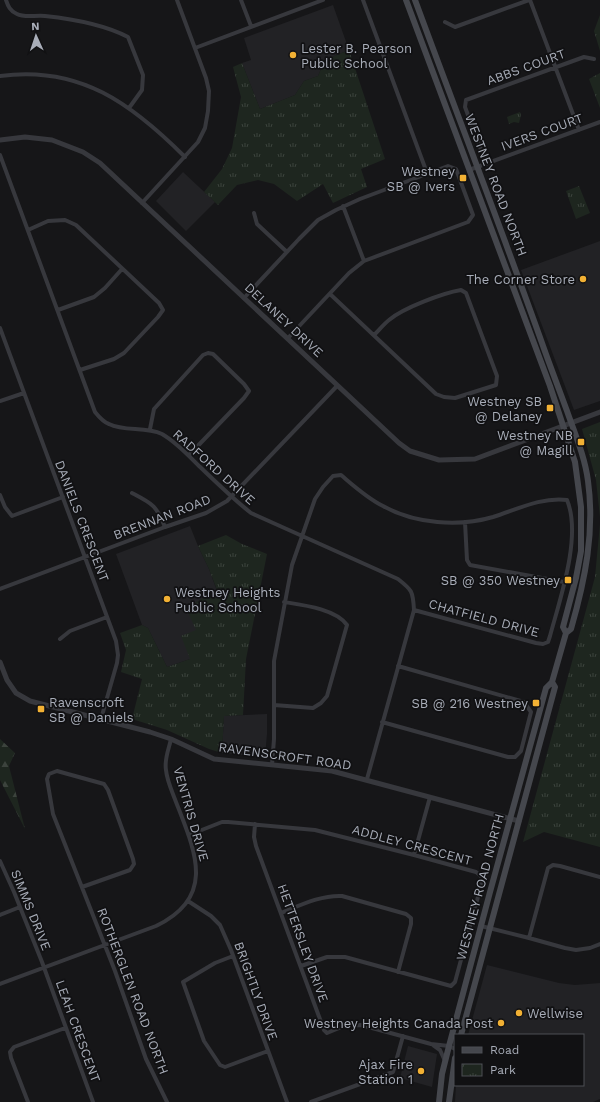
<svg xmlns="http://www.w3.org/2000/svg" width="600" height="1102" font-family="'Work Sans',sans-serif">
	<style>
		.built { fill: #222225 }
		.forest { fill: url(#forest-firs) }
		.park { fill: url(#park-tufts) }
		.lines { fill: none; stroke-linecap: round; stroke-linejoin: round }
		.minor { stroke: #37383d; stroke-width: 4 }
		.tertiary { stroke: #37383d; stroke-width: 5 }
		.secondary { stroke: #45474d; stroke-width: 6 }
		.poi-dot { fill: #f2b134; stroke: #111113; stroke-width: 1.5 }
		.labels { text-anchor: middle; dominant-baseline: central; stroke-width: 3.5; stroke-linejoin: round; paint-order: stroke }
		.poi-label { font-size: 13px; fill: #a8adb8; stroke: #111113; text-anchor: end }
		.street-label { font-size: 13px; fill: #a8adb8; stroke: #111113 }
	</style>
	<defs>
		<pattern id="forest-firs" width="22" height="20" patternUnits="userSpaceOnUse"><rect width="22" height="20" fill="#1e261f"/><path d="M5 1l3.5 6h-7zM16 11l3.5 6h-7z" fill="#3c433d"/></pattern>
		<pattern id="park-tufts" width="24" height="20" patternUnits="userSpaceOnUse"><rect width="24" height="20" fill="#1e261f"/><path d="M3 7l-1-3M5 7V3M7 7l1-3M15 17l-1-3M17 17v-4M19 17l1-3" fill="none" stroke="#3c433d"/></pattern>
	</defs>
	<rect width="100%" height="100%" fill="#161618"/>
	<path class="built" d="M 333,5 L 349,50 L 325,60 L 318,76 L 304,81 L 295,95 L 260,109 L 242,63 L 251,60 L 244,38 Z
		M 183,172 L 215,202 L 186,231 L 156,201 Z
		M 600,241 L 600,401 L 574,410 L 521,270 Z
		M 190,526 L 198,546 L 209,569 L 217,591 L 196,630 L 190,659 L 167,667 L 148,628 L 142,625 L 116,554 Z
		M 267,714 L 267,734 L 265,757 L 222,753 L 224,716 Z
		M 487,965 L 559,983 L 575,985 L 600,983 L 600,1099 L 593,1102 L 455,1102 L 456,1085 L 583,1085 L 583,1035 L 468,1035 Z
		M 408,1046 L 437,1054 L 432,1087 L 400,1078 Z"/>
	<path class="forest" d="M 0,739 L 15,753 L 9,766 L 25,829 L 0,780 Z"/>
	<path class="park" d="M 600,15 L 600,51 L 594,31 Z
		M 349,50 L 385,159 L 361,169 L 367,187 L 333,203 L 323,184 L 297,201 L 274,184 L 258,180 L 237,185 L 218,205 L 204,192 L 222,169 L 232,148 L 241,97 L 233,67 L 242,63 L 260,109 L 295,95 L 304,81 L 318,76 L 325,60 Z
		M 600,73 L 600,108 L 589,79 Z
		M 520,112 L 521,115 L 519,123 L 514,122 L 509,124 L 507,117 Z
		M 579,186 L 590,213 L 576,219 L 566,191 Z
		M 600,422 L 600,517 L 596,480 L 582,429 Z
		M 600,524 L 600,847 L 544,832 L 523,842 L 595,577 Z
		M 226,535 L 242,544 L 267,554 L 246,659 L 243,715 L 224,716 L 222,753 L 209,749 L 167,730 L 132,719 L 142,679 L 121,672 L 126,650 L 120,633 L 142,625 L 148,628 L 167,667 L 190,659 L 181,636 L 196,630 L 186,608 L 217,590 L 209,569 L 198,546 Z"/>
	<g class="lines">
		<path class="minor" d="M 6,0 C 8,6 10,11 17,14 C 24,18 36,15 45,16 C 73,19 103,24 128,37 L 143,75 L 142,90 L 129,108
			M 241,0 L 251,26
			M 363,0 L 427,173
			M 530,0 L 579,130
			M 445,22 L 455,27 L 529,0
			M 195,48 L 323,0
			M 0,76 C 80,65 132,104 185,157
			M 0,155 L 95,412 C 99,417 103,422 109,424 C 125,432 145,426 162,434 C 176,442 188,455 199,466 C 216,482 233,499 251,513 L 398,579 C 412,590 413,591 414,610 L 367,779
			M 486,163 L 465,107 L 466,100 L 584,57 L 594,59
			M 469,170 L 600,122
			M 142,203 L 198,142 L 205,128 L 208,111 L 209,91 L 206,78 L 177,0
			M 343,206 L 364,261
			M 254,213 L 257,224 L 287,252
			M 28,230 L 48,221 L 65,220 L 76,225 L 159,303 L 163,310 L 158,317 L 124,353 L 114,359 L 80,370
			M 330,294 L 436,394 L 444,397 L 455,398 L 496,385 L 497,376 L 466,293 L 461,290 C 443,293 403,308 389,320 C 384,324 379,330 374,335
			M 244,298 L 299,239 L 318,220 L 336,210 L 360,199 L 448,166 L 456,169 L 473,215 L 468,222 L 364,261 L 349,273 L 288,338
			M 58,310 L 94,297 L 105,288 L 122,269
			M 0,328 L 116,641 L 118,655 L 117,663 L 101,719
			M 0,401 L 24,393
			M 150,429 L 154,409 L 203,355 L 208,353 L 213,354 L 244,384 L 249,391 L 244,398 L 189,455
			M 132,493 C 153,504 156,505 165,527
			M 0,495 L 5,507 L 12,516 L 63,497
			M 465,522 L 467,560 L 470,565 L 564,582
			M 0,589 L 165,527 L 206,513 L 227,501 L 337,386
			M 60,639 L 70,631 L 107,617
			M 274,705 L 313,708 L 321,703 L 327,696 L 347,625 C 336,609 303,605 284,602
			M 382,722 L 508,757 L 515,757 L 521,751 L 531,712 L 524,702 L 398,666
			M 272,765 L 274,739 L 274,661 L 292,565 L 315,499 L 323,487 L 333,476 L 341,475 C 354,486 367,498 383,506 C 415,524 459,527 493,517 C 518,509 541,497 567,500 C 582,536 560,599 550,636 L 548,642 L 543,644 L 536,643 L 414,610
			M 255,824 L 254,837 L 256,846 L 324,1030 L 327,1033 L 344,1026 L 361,1025 L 431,1044 L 449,1046 L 455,1049
			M 189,835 L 222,822 L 228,822 L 315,830 L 414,855 L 476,872 L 481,876 L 482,882 L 455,982 L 451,986 L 345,957 L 327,957 L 301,966
			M 414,855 L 430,797
			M 0,861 L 14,892 L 42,962 L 93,1102
			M 82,887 L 130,870 L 134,864 L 133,859 L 108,790 L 104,784 L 57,771 L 49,774 L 47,779 L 53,814 L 115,971 L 146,1059 L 167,1102
			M 188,901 L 211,916 L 220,925 L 231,950 L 287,1102
			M 281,913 C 301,905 321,895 342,896 L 406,914 L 411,918 L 411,924 L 398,972
			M 0,915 L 20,907
			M 481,926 L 529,938 L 565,948 L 576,950 L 590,948 L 600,944
			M 529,938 L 548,868 L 553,865 L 560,866 L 600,877
			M 233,956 L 215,963 L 183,982 L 204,1041 L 220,1065 L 225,1067 L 268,1051
			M 0,984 L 156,926 C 217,897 195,851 176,802 C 172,791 167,781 166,770 C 164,759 169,749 171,739
			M 433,1045 L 440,1050 L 445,1061
			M 28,1102 L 11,1058 L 10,1052 L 14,1047 L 65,1028
			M 311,1102 L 393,1072 L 403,1036"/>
		<path class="tertiary" d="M 0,140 L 25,137 L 52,140 L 83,152 L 100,163 L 399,443 L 410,451 L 439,460 L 475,459 L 600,412
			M 0,662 L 7,680 L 16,693 L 30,701 L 150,732 L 171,739 L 214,759 L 332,771 L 519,821"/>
		<path class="secondary" d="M 406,0 L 550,386 L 575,462 L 581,507 L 581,551 L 576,578 L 563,627 L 566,633
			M 415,0 C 457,114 501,228 542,343 C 550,366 559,389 567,411 C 575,434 585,457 588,481 C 595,532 585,580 571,629 L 566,633 L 552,682 L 546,688 L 490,892 L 449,1046 L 442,1074 L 439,1102
			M 461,1035 L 555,687 L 552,682
			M 449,1102 L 455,1058"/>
	</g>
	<g class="poi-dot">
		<circle cx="293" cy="55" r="4"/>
		<rect x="459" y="174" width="8" height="8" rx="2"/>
		<circle cx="583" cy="279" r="4"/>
		<rect x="546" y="404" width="8" height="8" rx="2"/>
		<rect x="577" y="438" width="8" height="8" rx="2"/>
		<rect x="564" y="576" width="8" height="8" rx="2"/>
		<circle cx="167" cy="599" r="4"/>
		<rect x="532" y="699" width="8" height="8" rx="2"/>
		<rect x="37" y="705" width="8" height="8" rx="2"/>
		<circle cx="519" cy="1013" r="4"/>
		<circle cx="501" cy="1023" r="4"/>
		<circle cx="421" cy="1071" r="4"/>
	</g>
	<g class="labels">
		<g class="poi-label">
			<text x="301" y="48" text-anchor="start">Lester B. Pearson<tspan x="301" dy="15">Public School</tspan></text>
			<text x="455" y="171">Westney<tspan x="455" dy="15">SB @ Ivers</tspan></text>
			<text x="575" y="279">The Corner Store</text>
			<text x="542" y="401">Westney SB<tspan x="542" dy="15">@ Delaney</tspan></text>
			<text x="573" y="435">Westney NB<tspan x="573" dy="15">@ Magill</tspan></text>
			<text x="560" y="580">SB @ 350 Westney</text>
			<text x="175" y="592" text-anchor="start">Westney Heights<tspan x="175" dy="15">Public School</tspan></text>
			<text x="49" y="702" text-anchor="start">Ravenscroft<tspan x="49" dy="15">SB @ Daniels</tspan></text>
			<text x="528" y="703">SB @ 216 Westney</text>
			<text x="527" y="1013" text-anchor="start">Wellwise</text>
			<text x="493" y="1023">Westney Heights Canada Post</text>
			<text x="413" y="1064">Ajax Fire<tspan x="413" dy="15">Station 1</tspan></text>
		</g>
		<g class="street-label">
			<text transform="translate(526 67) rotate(-20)">ABBS COURT</text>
			<text transform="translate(542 132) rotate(-20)">IVERS COURT</text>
			<text transform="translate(496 185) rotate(69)">WESTNEY ROAD NORTH</text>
			<text transform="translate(284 320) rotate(43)">DELANEY DRIVE</text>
			<text transform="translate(214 467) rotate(42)">RADFORD DRIVE</text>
			<text transform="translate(162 517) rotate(-21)">BRENNAN ROAD</text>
			<text transform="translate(82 521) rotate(69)">DANIELS CRESCENT</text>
			<text transform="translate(484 618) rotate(15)">CHATFIELD DRIVE</text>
			<text transform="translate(285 756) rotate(8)">RAVENSCROFT ROAD</text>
			<text transform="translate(191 814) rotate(74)">VENTRIS DRIVE</text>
			<text transform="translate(412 845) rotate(15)">ADDLEY CRESCENT</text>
			<text transform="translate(480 887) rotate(-75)">WESTNEY ROAD NORTH</text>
			<text transform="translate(31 910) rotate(68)">SIMMS DRIVE</text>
			<text transform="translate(303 943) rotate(70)">HETTERSLEY DRIVE</text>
			<text transform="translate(133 991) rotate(69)">ROTHERGLEN ROAD NORTH</text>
			<text transform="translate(256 991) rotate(70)">BRIGHTLY DRIVE</text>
			<text transform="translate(78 1031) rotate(70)">LEAH CRESCENT</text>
		</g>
	</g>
	<rect x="454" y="1034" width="130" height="52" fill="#111113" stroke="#4d4f55"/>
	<rect x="462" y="1047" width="20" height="6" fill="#45474d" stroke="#4d4f55"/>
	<text x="490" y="1054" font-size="12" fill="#a8adb8">Road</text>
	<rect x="462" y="1064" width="20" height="12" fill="url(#park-tufts)" stroke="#4d4f55"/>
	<text x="490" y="1074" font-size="12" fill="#a8adb8">Park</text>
	<g transform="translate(36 36) rotate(357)" stroke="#111113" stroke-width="3" paint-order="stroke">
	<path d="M0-3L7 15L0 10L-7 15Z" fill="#a8adb8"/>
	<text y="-6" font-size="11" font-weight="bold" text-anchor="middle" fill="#a8adb8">N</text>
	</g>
</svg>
